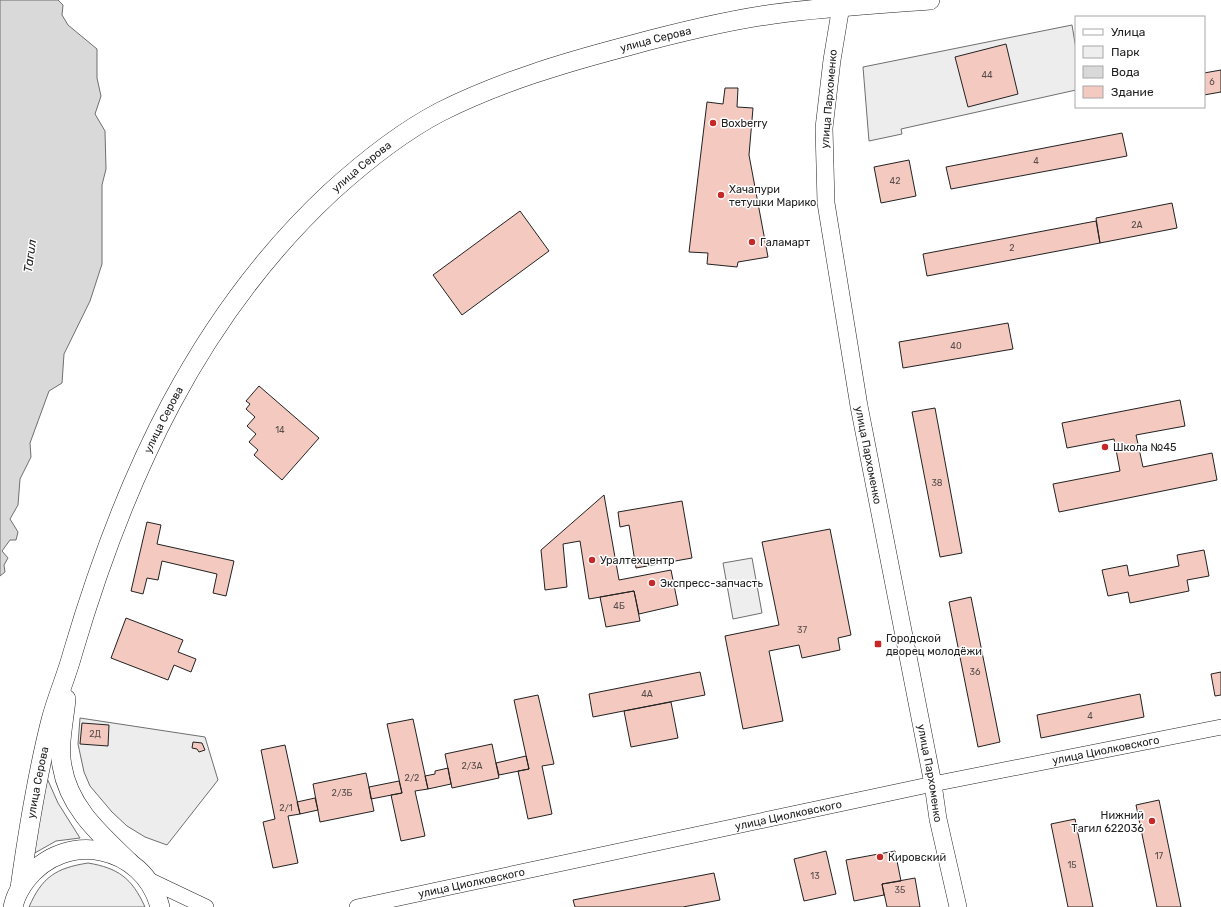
<svg xmlns="http://www.w3.org/2000/svg" width="1221" height="907" font-family="Rubik,sans-serif">
	<style>
		.green { fill: #eee; stroke: #6f6f6f }
		.parking { fill: #ededed; stroke: #6f6f6f }
		.water { fill: #d9d9d9; stroke: #6f6f6f }
		.building { fill: #f3c9c0; stroke: #222 }
		.lines { fill: none; stroke-linecap: round; stroke-linejoin: round }
		.tertiary-casing { stroke: #222; stroke-width: 16 }
		.secondary-casing { stroke: #222; stroke-width: 18 }
		.primary-casing { stroke: #222; stroke-width: 20 }
		.tertiary { stroke: #fff; stroke-width: 15 }
		.secondary { stroke: #fff; stroke-width: 17 }
		.primary { stroke: #fff; stroke-width: 19 }
		.poi-dot { fill: #c62828; stroke: #fff; stroke-width: 1.5 }
		.labels { text-anchor: middle; dominant-baseline: central; stroke-width: 3; stroke-linejoin: round; paint-order: stroke }
		.number-label { font-size: 9px; fill: #564c4a }
		.street-label { font-size: 11px; fill: #222; stroke: #fff }
		.poi-label { font-size: 11px; fill: #222; stroke: #fff; text-anchor: start }
		.water-label { font-size: 12px; font-style: italic; fill: #222; stroke: #fff }
	</style>
	<rect width="100%" height="100%" fill="#fff"/>
	<path class="green" d="M 752,558 L 762,613 L 733,619 L 723,563 Z
		M 46,776 L 58,803 L 80,838 L 56,841 L 33,854 Z
		M 88,863 C 118,868 132,878 145,907 L 29,907 C 42,877 56,868 88,863 Z"/>
	<path class="parking" d="M 1072,25 L 1076,49 L 1076,90 L 901,129 L 902,134 L 869,141 L 863,67 Z
		M 80,718 L 205,737 L 218,780 L 167,845 L 145,837 L 127,826 L 112,812 L 90,786 L 84,772 L 78,744 Z"/>
	<path class="water" d="M 0,0 L 58,0 L 63,5 L 62,15 L 68,25 L 97,49 L 97,78 L 101,96 L 95,114 L 105,131 L 106,169 L 102,185 L 102,264 L 90,301 L 64,354 L 62,383 L 49,391 L 30,443 L 31,457 L 20,479 L 18,505 L 10,519 L 18,532 L 16,540 L 10,540 L 2,551 L 8,558 L 4,565 L 5,572 L 0,576 Z"/>
	<path class="building" d="M 1006,44 L 1018,94 L 968,107 L 955,57 Z
		M 1221,70 L 1221,92 L 1204,95 L 1204,73 Z
		M 725,88 L 738,88 L 737,107 L 753,108 L 749,155 L 768,257 L 738,262 L 737,267 L 707,264 L 708,253 L 689,252 L 707,102 L 723,104 Z
		M 1122,133 L 1127,156 L 951,189 L 946,167 Z
		M 909,160 L 916,196 L 881,203 L 874,167 Z
		M 1172,203 L 1177,228 L 1100,243 L 1096,218 Z
		M 520,211 L 549,251 L 462,315 L 433,275 Z
		M 1096,221 L 1100,243 L 927,276 L 923,254 Z
		M 1008,323 L 1013,349 L 903,368 L 899,342 Z
		M 259,386 L 319,438 L 282,480 L 254,455 L 258,450 L 249,442 L 256,434 L 247,426 L 255,417 L 246,409 L 250,404 L 246,401 Z
		M 1180,400 L 1185,426 L 1136,435 L 1143,467 L 1212,453 L 1217,480 L 1059,512 L 1053,484 L 1120,471 L 1114,439 L 1067,448 L 1062,423 Z
		M 935,408 L 962,553 L 940,557 L 912,412 Z
		M 604,495 L 619,580 L 671,570 L 678,605 L 639,614 L 634,591 L 589,599 L 580,541 L 563,544 L 567,587 L 545,590 L 541,550 Z
		M 682,501 L 692,558 L 636,568 L 629,525 L 620,527 L 618,512 Z
		M 147,522 L 161,525 L 157,544 L 234,561 L 226,596 L 213,593 L 217,574 L 162,561 L 158,580 L 147,578 L 143,594 L 131,591 Z
		M 830,529 L 851,635 L 838,638 L 840,650 L 802,658 L 799,645 L 769,651 L 783,721 L 743,729 L 725,636 L 779,625 L 762,542 Z
		M 1204,550 L 1209,576 L 1187,580 L 1189,591 L 1130,603 L 1128,592 L 1108,596 L 1102,570 L 1127,565 L 1129,576 L 1179,566 L 1177,555 Z
		M 634,591 L 640,621 L 606,627 L 600,597 Z
		M 971,597 L 1000,742 L 978,747 L 949,602 Z
		M 126,618 L 183,640 L 178,652 L 196,659 L 191,672 L 174,665 L 168,680 L 111,658 Z
		M 700,672 L 705,695 L 593,717 L 589,694 Z
		M 1221,672 L 1221,695 L 1215,696 L 1211,674 Z
		M 1140,694 L 1144,717 L 1041,738 L 1037,715 Z
		M 538,695 L 554,764 L 542,766 L 552,814 L 528,819 L 518,771 L 529,769 L 514,700 Z
		M 671,702 L 678,738 L 631,747 L 624,711 Z
		M 413,719 L 428,789 L 415,791 L 425,836 L 401,841 L 391,795 L 402,793 L 387,724 Z
		M 82,723 L 109,725 L 108,746 L 80,744 Z
		M 193,742 L 202,743 L 205,750 L 199,752 L 197,749 L 192,748 Z
		M 492,744 L 499,778 L 452,788 L 445,754 Z
		M 285,745 L 300,814 L 288,816 L 298,863 L 273,868 L 263,822 L 275,819 L 261,750 Z
		M 526,756 L 529,769 L 499,775 L 496,763 Z
		M 448,768 L 451,784 L 428,789 L 425,776 L 435,774 L 435,771 Z
		M 366,773 L 374,811 L 320,822 L 313,784 Z
		M 399,781 L 402,793 L 371,799 L 369,787 Z
		M 315,798 L 318,810 L 300,814 L 297,802 Z
		M 1159,800 L 1181,907 L 1157,907 L 1136,805 Z
		M 1075,819 L 1093,907 L 1068,907 L 1051,824 Z
		M 826,851 L 836,894 L 804,901 L 794,859 Z
		M 895,851 L 901,881 L 882,884 L 884,895 L 854,901 L 846,860 Z
		M 714,873 L 720,900 L 683,907 L 575,907 L 573,900 Z
		M 915,878 L 920,907 L 887,907 L 882,884 Z"/>
	<g class="lines">
		<g class="tertiary-casing">
			<g id="tertiary">
				<path d="M 147,879 L 206,907"/>
				<path id="s1" d="M 357,907 L 933,784 L 1221,727"/>
			</g>
		</g>
		<g class="secondary-casing">
			<g id="secondary">
				<path id="s2" d="M 842,0 L 832,60 L 824,128 L 826,203 L 859,406 L 933,784 L 938,819 L 958,907"/>
			</g>
		</g>
		<g class="primary-casing">
			<g id="primary">
				<path d="M 66,699 C 64,721 58,745 62,766 C 69,808 100,834 129,862"/>
				<path id="s3" d="M 20,888 C 28,831 37,775 51,720 C 57,697 67,675 73,652 C 124,479 197,317 331,192 C 364,162 400,133 440,112 C 500,82 563,63 628,46 C 676,33 724,21 774,14 C 826,7 878,4 930,0"/>
				<path d="M 13,907 C 15,897 20,888 26,880 C 65,829 144,845 160,907"/>
			</g>
		</g>
		<use href="#tertiary" class="tertiary"/>
		<use href="#secondary" class="secondary"/>
		<use href="#primary" class="primary"/>
	</g>
	<g class="poi-dot">
		<circle cx="713" cy="123" r="4"/>
		<circle cx="721" cy="195" r="4"/>
		<circle cx="752" cy="242" r="4"/>
		<circle cx="1105" cy="447" r="4"/>
		<circle cx="592" cy="560" r="4"/>
		<circle cx="652" cy="583" r="4"/>
		<rect x="874" y="640" width="8" height="8" rx="2"/>
		<circle cx="1152" cy="821" r="4"/>
		<circle cx="880" cy="857" r="4"/>
	</g>
	<g class="labels">
		<g class="number-label">
			<text x="987" y="75">44</text>
			<text x="1212" y="82">6</text>
			<text x="1036" y="161">4</text>
			<text x="895" y="181">42</text>
			<text x="1137" y="225">2А</text>
			<text x="1012" y="248">2</text>
			<text x="956" y="346">40</text>
			<text x="280" y="430">14</text>
			<text x="937" y="483">38</text>
			<text x="619" y="606">4Б</text>
			<text x="802" y="630">37</text>
			<text x="975" y="672">36</text>
			<text x="647" y="694">4А</text>
			<text x="1090" y="716">4</text>
			<text x="95" y="734">2Д</text>
			<text x="472" y="766">2/3А</text>
			<text x="412" y="778">2/2</text>
			<text x="342" y="793">2/3Б</text>
			<text x="286" y="808">2/1</text>
			<text x="1159" y="856">17</text>
			<text x="1072" y="865">15</text>
			<text x="815" y="876">13</text>
			<text x="900" y="890">35</text>
		</g>
		<g class="street-label">
			<text stroke="none"><textPath href="#s3" startOffset="1140">улица Серова</textPath></text>
			<text transform="translate(829 99) rotate(-85)">улица Пархоменко</text>
			<text stroke="none"><textPath href="#s3" startOffset="816">улица Серова</textPath></text>
			<text stroke="none"><textPath href="#s3" startOffset="492">улица Серова</textPath></text>
			<text stroke="none"><textPath href="#s2" startOffset="460">улица Пархоменко</textPath></text>
			<text stroke="none"><textPath href="#s1" startOffset="765">улица Циолковского</textPath></text>
			<text stroke="none"><textPath href="#s2" startOffset="784">улица Пархоменко</textPath></text>
			<text stroke="none"><textPath href="#s3" startOffset="107">улица Серова</textPath></text>
			<text stroke="none"><textPath href="#s1" startOffset="441">улица Циолковского</textPath></text>
			<text stroke="none"><textPath href="#s1" startOffset="117">улица Циолковского</textPath></text>
		</g>
		<g class="poi-label">
			<text x="721" y="123">Boxberry</text>
			<text x="729" y="189">Хачапури<tspan x="729" dy="13">тетушки Марико</tspan></text>
			<text x="760" y="242">Галамарт</text>
			<text x="1113" y="447">Школа №45</text>
			<text x="600" y="560">Уралтехцентр</text>
			<text x="660" y="583">Экспресс-запчасть</text>
			<text x="886" y="638">Городской<tspan x="886" dy="13">дворец молодёжи</tspan></text>
			<text x="1144" y="815" text-anchor="end">Нижний<tspan x="1144" dy="13">Тагил 622036</tspan></text>
			<text x="888" y="857">Кировский</text>
		</g>
		<g class="water-label">
			<text transform="translate(30 256) rotate(-82)">Тагил</text>
		</g>
	</g>
	<rect x="1075" y="16" width="130" height="92" fill="#ffffff" stroke="#a7a7a7"/>
	<rect x="1083" y="29" width="20" height="6" fill="#ffffff" stroke="#a7a7a7"/>
	<text x="1111" y="36" font-size="12" fill="#222222">Улица</text>
	<rect x="1083" y="46" width="20" height="12" fill="#eeeeee" stroke="#a7a7a7"/>
	<text x="1111" y="56" font-size="12" fill="#222222">Парк</text>
	<rect x="1083" y="66" width="20" height="12" fill="#d9d9d9" stroke="#a7a7a7"/>
	<text x="1111" y="76" font-size="12" fill="#222222">Вода</text>
	<rect x="1083" y="86" width="20" height="12" fill="#f3c9c0" stroke="#a7a7a7"/>
	<text x="1111" y="96" font-size="12" fill="#222222">Здание</text>
</svg>
